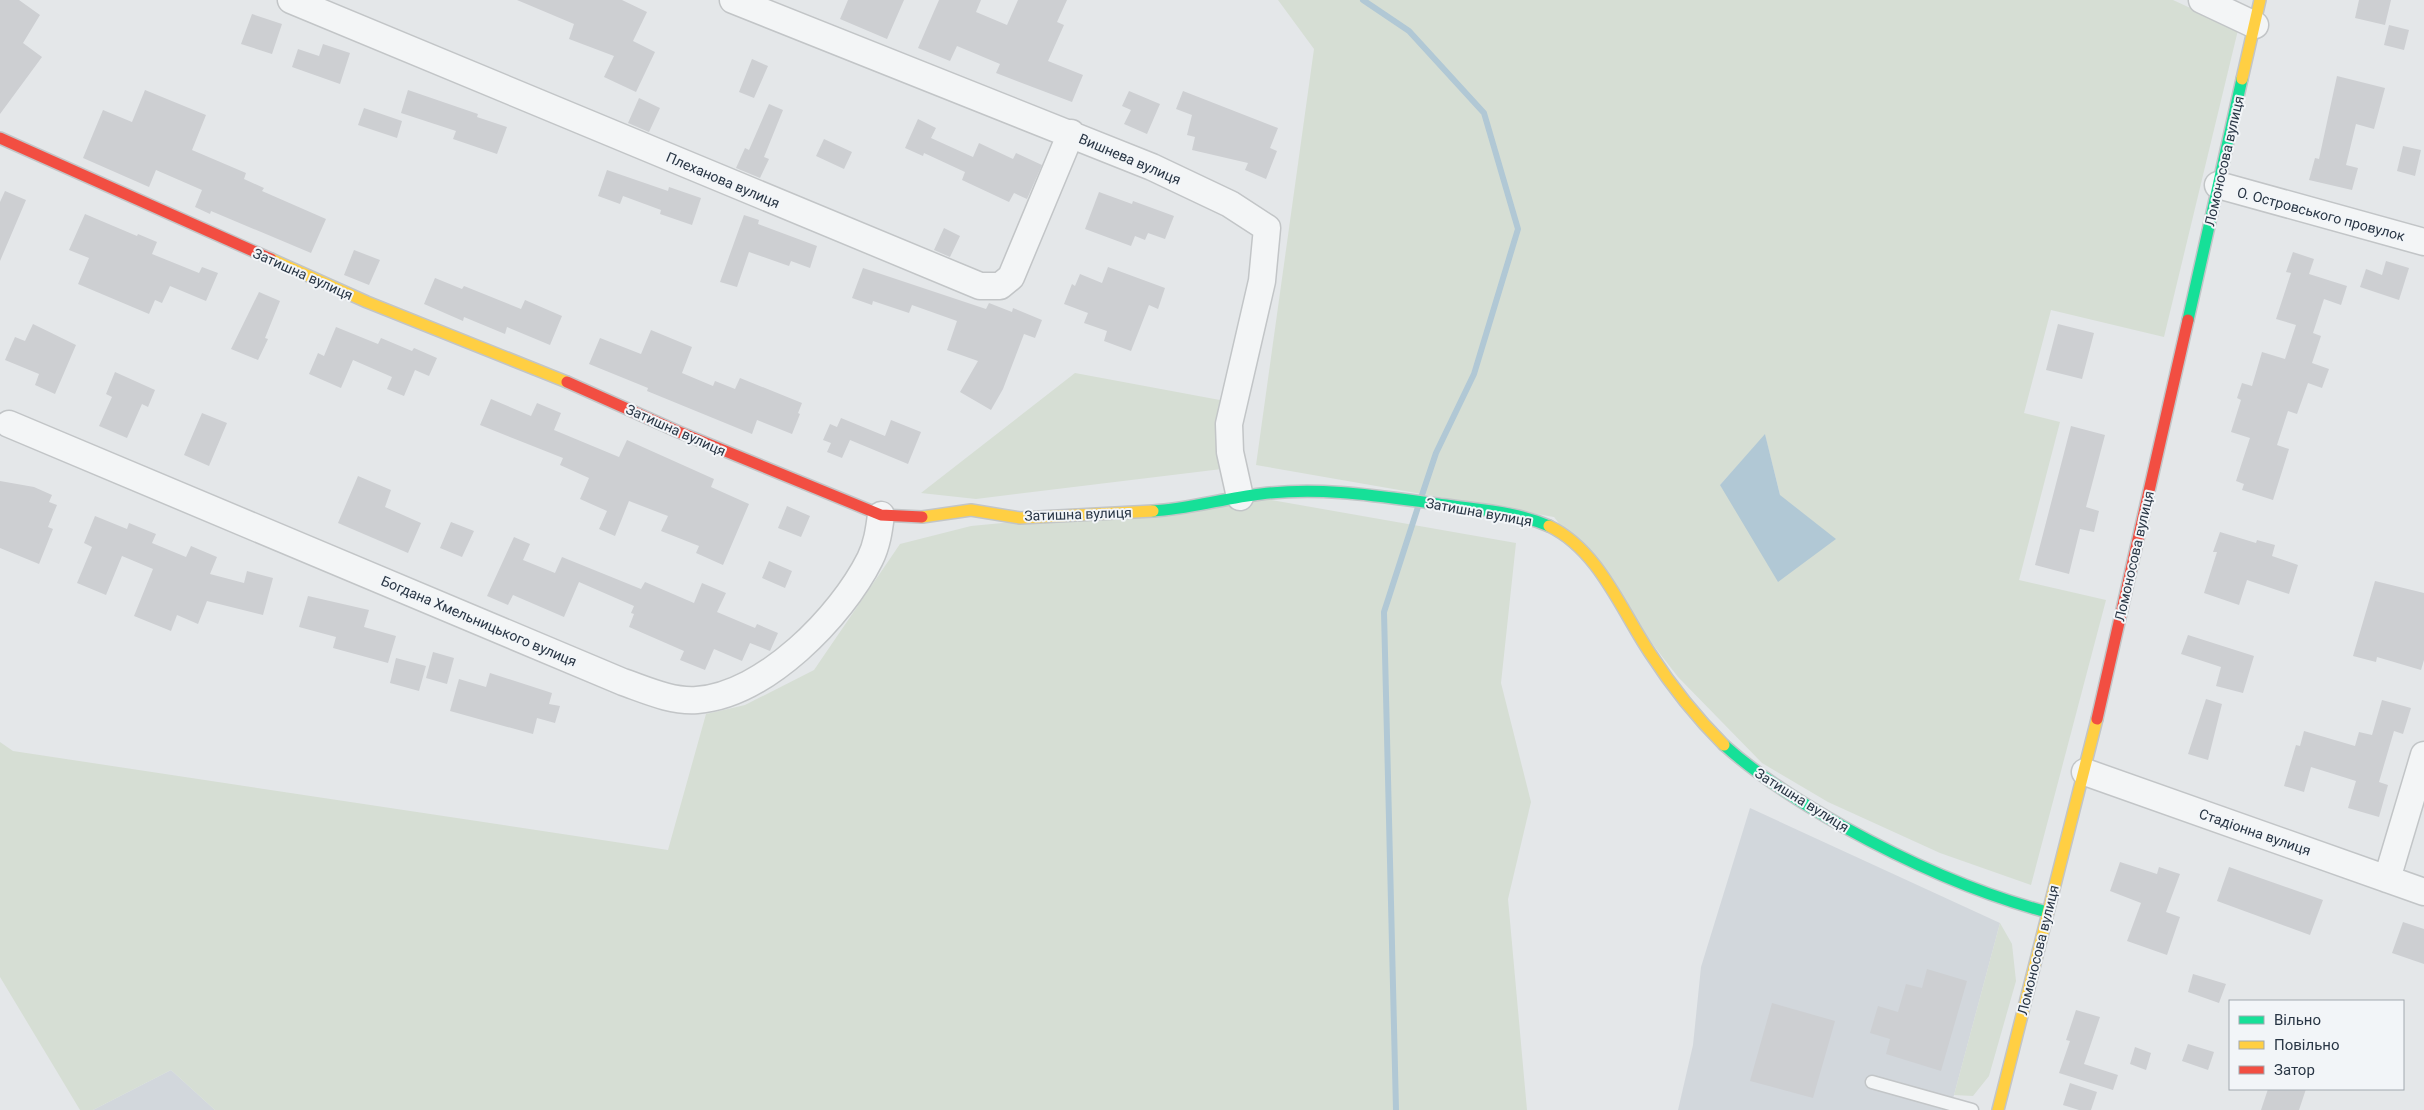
<svg xmlns="http://www.w3.org/2000/svg" width="2424" height="1110" font-family="Roboto,sans-serif">
	<style>
		.built { fill: #d2d7dc }
		.green { fill: #d6ded4; fill-rule: evenodd }
		.water { fill: #b1c8d5 }
		.lines { fill: none; stroke-linecap: round; stroke-linejoin: round }
		.stream { stroke: #b1c8d5; stroke-width: 6 }
		.building { fill: #cdcfd2 }
		.lane-casing { stroke: #c2c5c7; stroke-width: 15 }
		.street-casing { stroke: #c2c5c7; stroke-width: 29 }
		.fast-casing { stroke: #c2c5c7; stroke-width: 14 }
		.slow-casing { stroke: #c2c5c7; stroke-width: 14 }
		.jam-casing { stroke: #c2c5c7; stroke-width: 14 }
		.lane { stroke: #f3f5f6; stroke-width: 12 }
		.street { stroke: #f3f5f6; stroke-width: 26 }
		.fast { stroke: #16e098; stroke-width: 11 }
		.slow { stroke: #ffcf43; stroke-width: 11 }
		.jam { stroke: #f24e42; stroke-width: 11 }
		.labels { text-anchor: middle; dominant-baseline: central; stroke-width: 4; stroke-linejoin: round; paint-order: stroke }
		.street-label { font-size: 14px; fill: #293645; stroke: #f2f5f8 }
	</style>
	<rect width="100%" height="100%" fill="#e4e7e9"/>
	<path class="built" d="M 1750,808 L 2000,923 L 1950,1110 L 1678,1110 L 1693,1045 L 1701,967 Z
		M 171,1070 L 215,1110 L 93,1110 Z"/>
	<path class="green" d="M 1278,0 L 2173,0 L 2238,30 L 2164,337 L 2051,310 L 2024,413 L 2060,422 L 2019,580 L 2106,600 L 2031,885 L 1940,853 L 1828,802 L 1762,763 L 1678,677 L 1554,517 L 1256,465 L 1314,49 ZM 1765,435 L 1780,495 L 1720,485 Z
		M 1075,373 L 1236,403 L 1230,468 L 976,499 L 921,493 Z
		M 1260,498 L 1516,543 L 1501,683 L 1531,802 L 1508,899 L 1527,1110 L 215,1110 L 171,1070 L 93,1110 L 80,1110 L 0,977 L 0,742 L 13,751 L 668,850 L 706,714 L 745,705 L 814,670 L 900,544 L 971,526 Z
		M 2000,923 L 2012,944 L 2016,981 L 1989,1076 L 1973,1096 L 1954,1095 Z"/>
	<path class="water" d="M 1765,434 L 1780,495 L 1836,539 L 1778,582 L 1720,485 Z"/>
	<g class="lines">
		<path class="stream" d="M 1363,0 L 1409,31 L 1484,113 L 1518,229 L 1474,374 L 1436,453 L 1422,495
			M 1396,1110 L 1384,612 L 1418,507"/>
	</g>
	<path class="building" d="M 0,0 L 19,0 L 40,15 L 23,43 L 42,57 L 0,114 Z
		M 517,0 L 622,0 L 647,12 L 633,41 L 655,52 L 636,92 L 604,77 L 614,56 L 569,39 L 574,24 Z
		M 848,0 L 904,0 L 887,39 L 840,19 Z
		M 939,0 L 981,0 L 976,12 L 1007,25 L 1018,0 L 1067,0 L 1057,22 L 1064,25 L 1048,61 L 1083,75 L 1072,102 L 996,73 L 1000,64 L 957,46 L 950,61 L 918,48 Z
		M 2359,0 L 2391,0 L 2385,25 L 2355,18 Z
		M 252,14 L 282,24 L 272,54 L 241,44 Z
		M 2389,25 L 2409,30 L 2404,50 L 2384,45 Z
		M 323,44 L 350,53 L 340,84 L 292,67 L 298,49 L 319,56 Z
		M 752,59 L 768,66 L 754,98 L 739,92 Z
		M 2337,76 L 2385,88 L 2374,129 L 2356,124 L 2346,165 L 2358,168 L 2352,190 L 2309,180 L 2315,158 L 2319,159 Z
		M 145,90 L 206,115 L 192,150 L 246,173 L 244,179 L 264,188 L 262,191 L 326,219 L 311,253 L 211,211 L 210,214 L 195,207 L 202,190 L 156,170 L 149,187 L 83,158 L 103,110 L 132,122 Z
		M 408,90 L 478,114 L 477,117 L 507,127 L 497,154 L 453,139 L 456,131 L 401,113 Z
		M 1129,91 L 1160,104 L 1147,134 L 1124,124 L 1131,110 L 1122,106 Z
		M 1183,91 L 1278,128 L 1270,148 L 1277,151 L 1266,179 L 1245,170 L 1248,163 L 1192,150 L 1195,137 L 1187,135 L 1192,115 L 1176,109 Z
		M 639,98 L 660,108 L 649,132 L 628,123 Z
		M 769,104 L 783,110 L 764,157 L 769,159 L 760,178 L 736,168 L 745,148 L 749,150 Z
		M 364,108 L 402,121 L 397,138 L 358,125 Z
		M 918,119 L 936,128 L 931,138 L 973,157 L 979,143 L 1013,159 L 1016,153 L 1042,165 L 1027,199 L 1014,193 L 1009,202 L 962,180 L 965,172 L 924,153 L 923,156 L 905,148 Z
		M 824,139 L 852,152 L 844,169 L 816,156 Z
		M 2403,146 L 2421,150 L 2415,176 L 2397,171 Z
		M 607,170 L 668,191 L 669,187 L 701,198 L 692,225 L 660,214 L 661,210 L 623,196 L 620,204 L 598,196 Z
		M 5,191 L 26,200 L 0,261 L 0,202 Z
		M 1099,192 L 1132,204 L 1133,201 L 1174,216 L 1165,239 L 1148,233 L 1145,240 L 1135,236 L 1131,246 L 1085,229 Z
		M 85,214 L 137,236 L 138,234 L 157,242 L 152,254 L 199,273 L 202,267 L 218,273 L 206,301 L 170,286 L 162,303 L 155,300 L 149,314 L 78,284 L 89,258 L 69,250 Z
		M 744,215 L 759,220 L 758,224 L 817,246 L 810,268 L 791,261 L 789,266 L 749,252 L 737,287 L 720,282 Z
		M 944,228 L 960,236 L 950,257 L 934,250 Z
		M 354,250 L 380,260 L 369,285 L 344,275 Z
		M 2293,252 L 2314,259 L 2309,274 L 2347,286 L 2341,305 L 2324,299 L 2313,333 L 2321,336 L 2312,363 L 2329,369 L 2322,388 L 2308,383 L 2297,414 L 2288,411 L 2277,445 L 2289,449 L 2273,500 L 2242,490 L 2244,484 L 2236,481 L 2250,438 L 2231,432 L 2241,400 L 2237,398 L 2242,383 L 2252,386 L 2262,352 L 2285,359 L 2296,325 L 2276,319 L 2291,273 L 2286,272 Z
		M 2386,261 L 2409,268 L 2399,300 L 2360,287 L 2366,269 L 2382,275 Z
		M 1108,267 L 1165,288 L 1158,309 L 1149,305 L 1131,351 L 1104,341 L 1107,331 L 1084,323 L 1088,313 L 1064,304 L 1072,284 L 1075,286 L 1080,274 L 1102,283 Z
		M 863,268 L 986,309 L 989,303 L 1012,312 L 1013,308 L 1042,320 L 1035,338 L 1024,334 L 1003,389 L 991,410 L 960,392 L 978,361 L 947,350 L 957,321 L 912,305 L 909,313 L 873,301 L 872,305 L 852,298 Z
		M 435,278 L 462,289 L 464,286 L 521,309 L 525,300 L 562,316 L 550,345 L 507,327 L 505,334 L 464,317 L 463,321 L 424,304 Z
		M 259,292 L 280,301 L 265,338 L 268,339 L 258,360 L 231,349 Z
		M 33,324 L 76,345 L 55,394 L 35,385 L 39,374 L 5,360 L 15,337 L 25,341 Z
		M 2058,324 L 2094,333 L 2082,379 L 2046,370 Z
		M 336,327 L 378,344 L 381,338 L 412,351 L 414,348 L 437,358 L 429,376 L 415,370 L 404,396 L 387,389 L 392,377 L 353,360 L 341,388 L 309,374 L 318,353 L 324,356 Z
		M 651,330 L 692,347 L 682,373 L 713,386 L 715,381 L 735,389 L 740,378 L 802,403 L 798,413 L 800,414 L 792,434 L 757,420 L 752,434 L 647,391 L 648,388 L 589,364 L 600,338 L 641,354 Z
		M 115,372 L 155,390 L 148,407 L 142,404 L 127,438 L 99,426 L 112,397 L 106,394 Z
		M 491,399 L 531,416 L 537,403 L 561,413 L 554,430 L 619,457 L 627,440 L 714,479 L 711,487 L 749,504 L 723,565 L 696,553 L 699,546 L 661,531 L 668,516 L 629,501 L 615,536 L 599,529 L 607,511 L 580,499 L 589,478 L 560,465 L 563,458 L 480,425 Z
		M 202,413 L 227,423 L 209,466 L 184,455 Z
		M 841,418 L 885,436 L 891,420 L 921,432 L 908,464 L 850,440 L 842,458 L 827,452 L 831,443 L 823,440 L 830,424 L 837,427 Z
		M 2071,426 L 2105,435 L 2086,507 L 2099,511 L 2094,532 L 2080,529 L 2069,574 L 2035,565 Z
		M 358,476 L 391,490 L 385,507 L 421,523 L 408,553 L 338,523 Z
		M 0,481 L 34,487 L 52,495 L 49,502 L 57,505 L 48,527 L 53,529 L 39,564 L 0,548 Z
		M 787,506 L 810,516 L 801,537 L 778,528 Z
		M 95,516 L 127,529 L 129,523 L 156,534 L 152,543 L 186,557 L 191,546 L 217,557 L 210,574 L 244,583 L 247,571 L 273,578 L 263,615 L 207,601 L 198,624 L 177,615 L 171,631 L 134,616 L 153,569 L 122,556 L 106,595 L 77,583 L 92,547 L 84,543 Z
		M 451,522 L 474,531 L 462,557 L 440,548 Z
		M 2220,532 L 2256,543 L 2257,540 L 2275,545 L 2272,556 L 2298,565 L 2289,594 L 2247,580 L 2239,605 L 2204,593 L 2217,552 L 2213,552 Z
		M 514,537 L 530,544 L 523,560 L 555,573 L 562,557 L 641,589 L 645,582 L 694,603 L 702,583 L 726,593 L 717,612 L 755,628 L 757,624 L 778,633 L 770,651 L 750,643 L 742,661 L 714,649 L 705,670 L 680,660 L 684,651 L 629,627 L 634,614 L 631,613 L 634,606 L 579,582 L 564,617 L 513,595 L 508,605 L 487,596 Z
		M 769,561 L 792,571 L 785,588 L 762,578 Z
		M 2375,581 L 2424,593 L 2424,660 L 2421,670 L 2377,657 L 2376,662 L 2353,656 Z
		M 308,596 L 369,610 L 364,627 L 396,636 L 388,663 L 333,648 L 336,637 L 299,627 Z
		M 2188,635 L 2254,656 L 2243,693 L 2216,686 L 2221,667 L 2181,654 Z
		M 433,652 L 454,658 L 447,684 L 426,678 Z
		M 396,658 L 426,666 L 419,691 L 390,683 Z
		M 490,673 L 552,693 L 549,704 L 560,706 L 555,723 L 537,718 L 533,734 L 450,711 L 459,679 L 486,687 Z
		M 2206,699 L 2222,704 L 2208,760 L 2188,754 Z
		M 2382,700 L 2411,708 L 2403,734 L 2394,731 L 2379,782 L 2388,785 L 2379,817 L 2348,808 L 2356,781 L 2311,767 L 2304,792 L 2284,786 L 2296,745 L 2300,746 L 2304,731 L 2355,746 L 2359,732 L 2372,735 Z
		M 2120,862 L 2157,874 L 2159,867 L 2180,874 L 2166,912 L 2180,917 L 2167,955 L 2127,941 L 2141,903 L 2110,891 Z
		M 2229,867 L 2323,900 L 2310,935 L 2217,901 Z
		M 2403,922 L 2424,929 L 2424,964 L 2392,953 Z
		M 1927,969 L 1967,981 L 1941,1071 L 1886,1054 L 1890,1039 L 1870,1033 L 1878,1006 L 1898,1012 L 1906,984 L 1922,988 Z
		M 2193,974 L 2226,984 L 2219,1003 L 2188,992 Z
		M 1772,1003 L 1835,1021 L 1813,1098 L 1750,1081 Z
		M 2076,1010 L 2100,1017 L 2084,1064 L 2118,1075 L 2113,1090 L 2059,1073 L 2070,1041 L 2066,1040 Z
		M 2188,1044 L 2214,1052 L 2208,1070 L 2182,1061 Z
		M 2135,1047 L 2151,1053 L 2146,1070 L 2130,1064 Z
		M 2070,1083 L 2097,1092 L 2091,1110 L 2079,1110 L 2063,1105 Z
		M 2268,1089 L 2306,1089 L 2299,1110 L 2261,1110 Z"/>
	<g class="lines">
		<g class="lane-casing">
			<path id="lane" d="M 1872,1082 L 1972,1110"/>
		</g>
		<g class="street-casing">
			<path id="street" d="M 291,0 L 980,286 L 1000,286 L 1011,277 L 1071,133
				M 733,0 L 1152,167 L 1230,204 L 1267,228 L 1262,281 L 1229,424 L 1230,452 L 1240,497
				M 2202,0 L 2255,25
				M 2218,185 L 2424,242
				M 9,424 L 623,682 C 646,690 672,702 697,700 C 765,695 841,617 870,559 C 877,545 879,530 881,515
				M 2085,772 L 2424,892
				M 2387,879 L 2424,755"/>
		</g>
		<g class="fast-casing">
			<path id="fast" d="M 2188,320 L 2242,79
				M 1153,511 C 1189,509 1225,498 1261,494 C 1324,486 1384,497 1446,505 C 1481,510 1517,512 1549,526
				M 1724,745 C 1761,778 1801,803 1844,827 C 1909,863 1975,893 2047,912"/>
		</g>
		<g class="slow-casing">
			<path id="slow" d="M 2242,79 L 2260,0
				M 271,259 L 367,302 L 567,382
				M 922,517 L 971,510 L 1020,518 L 1153,511
				M 1549,526 C 1599,550 1621,610 1650,653 C 1672,687 1696,717 1724,745
				M 1998,1110 L 2097,719"/>
		</g>
		<g class="jam-casing">
			<path id="jam" d="M 0,138 L 271,259
				M 567,382 L 679,432 L 881,515 L 922,517
				M 2097,719 L 2188,320"/>
		</g>
		<use href="#lane" class="lane"/>
		<use href="#street" class="street"/>
		<use href="#fast" class="fast"/>
		<use href="#slow" class="slow"/>
		<use href="#jam" class="jam"/>
	</g>
	<g class="labels">
		<g class="street-label">
			<text transform="translate(1130 159) rotate(23)">Вишнева вулиця</text>
			<text transform="translate(2224 161) rotate(-77)">Ломоносова вулиця</text>
			<text transform="translate(723 180) rotate(23)">Плеханова вулиця</text>
			<text transform="translate(2321 214) rotate(15)">O. Островського провулок</text>
			<text transform="translate(303 274) rotate(24)">Затишна вулиця</text>
			<text transform="translate(676 430) rotate(24)">Затишна вулиця</text>
			<text transform="translate(1479 512) rotate(10)">Затишна вулиця</text>
			<text transform="translate(1078 514) rotate(-2)">Затишна вулиця</text>
			<text transform="translate(2134 556) rotate(-77)">Ломоносова вулиця</text>
			<text transform="translate(479 621) rotate(23)">Богдана Хмельницького вулиця</text>
			<text transform="translate(1802 800) rotate(32)">Затишна вулиця</text>
			<text transform="translate(2255 832) rotate(19)">Стадіонна вулиця</text>
			<text transform="translate(2038 950) rotate(-76)">Ломоносова вулиця</text>
		</g>
	</g>
	<rect x="2229" y="1000" width="175" height="90" fill="#f2f5f8" stroke="#a2a9b0"/>
	<rect x="2239" y="1016" width="25" height="8" fill="#16e098" stroke="#a2a9b0"/>
	<text x="2274" y="1025" font-size="15" fill="#293645">Вільно</text>
	<rect x="2239" y="1041" width="25" height="8" fill="#ffcf43" stroke="#a2a9b0"/>
	<text x="2274" y="1050" font-size="15" fill="#293645">Повільно</text>
	<rect x="2239" y="1066" width="25" height="8" fill="#f24e42" stroke="#a2a9b0"/>
	<text x="2274" y="1075" font-size="15" fill="#293645">Затор</text>
</svg>
